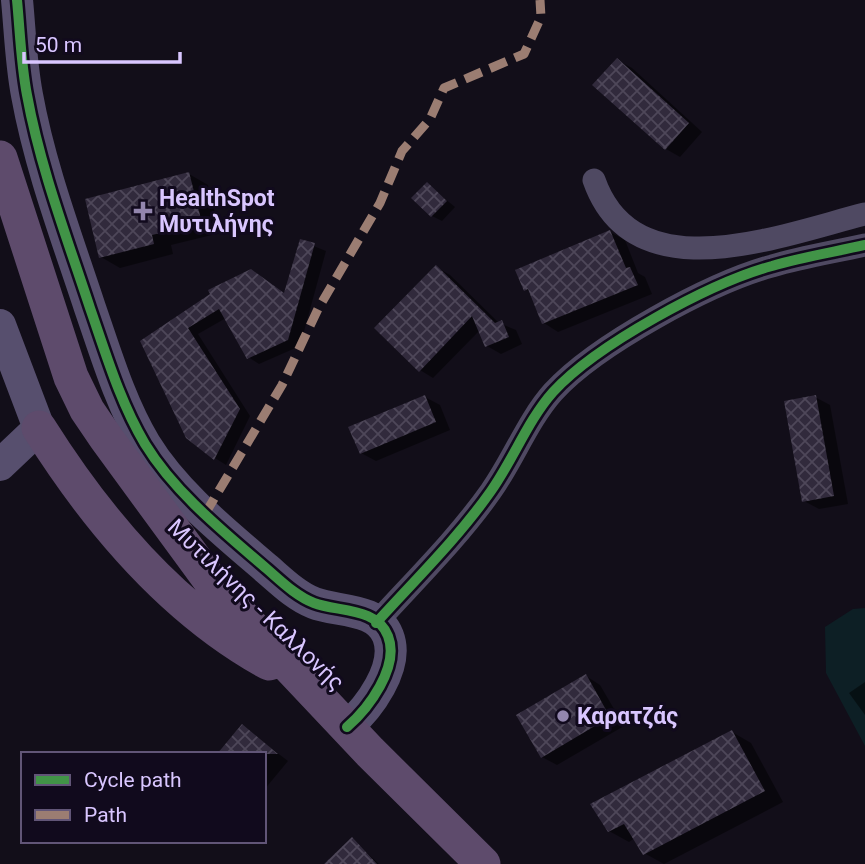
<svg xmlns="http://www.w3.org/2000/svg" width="865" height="864" font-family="Roboto,sans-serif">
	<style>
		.pitch { fill: #0d1f25 }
		.shadow { fill: #0007 }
		.building { fill: url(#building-cross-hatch) }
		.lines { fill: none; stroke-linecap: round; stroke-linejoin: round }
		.street { stroke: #4f4962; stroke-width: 23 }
		.secondary { stroke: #574f6e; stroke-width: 32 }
		.primary { stroke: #5e4b6c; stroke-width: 35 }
		.quiet { stroke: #9b7d72; stroke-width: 9; stroke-dasharray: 18 9; stroke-linecap: butt }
		.cycleway-casing { stroke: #110a1d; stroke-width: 15 }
		.cycleway { stroke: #419447; stroke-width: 10 }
		.poi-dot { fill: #9386ae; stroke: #110a1d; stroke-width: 2.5 }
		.labels { text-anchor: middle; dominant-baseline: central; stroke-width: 6; stroke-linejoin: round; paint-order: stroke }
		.poi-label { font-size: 23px; font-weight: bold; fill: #d9c6ff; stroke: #110a1d; text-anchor: start }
		.street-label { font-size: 23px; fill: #d9c6ff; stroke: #110a1d }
	</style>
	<defs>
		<pattern id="building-cross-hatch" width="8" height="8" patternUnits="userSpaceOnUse" patternTransform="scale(1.75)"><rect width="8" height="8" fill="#312a3c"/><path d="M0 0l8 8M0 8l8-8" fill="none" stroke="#4e4759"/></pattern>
	</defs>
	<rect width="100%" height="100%" fill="#120e19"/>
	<path class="pitch" d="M 865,608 L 865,746 L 826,673 L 825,627 L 853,609 Z"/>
	<path class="shadow" d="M 617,60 L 632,68 L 702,132 L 680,157 L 666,149 Z
		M 189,174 L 208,185 L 220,233 L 171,245 L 173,254 L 120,268 L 101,257 Z
		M 427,184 L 455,207 L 442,221 L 432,216 Z
		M 610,232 L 625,240 L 638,273 L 645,277 L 652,294 L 558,332 L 544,323 L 532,293 L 525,289 Z
		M 301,241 L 326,251 L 300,346 L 259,364 L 248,357 L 226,318 L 198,334 L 250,416 L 226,465 L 215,458 L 142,342 L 213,294 L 285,294 Z
		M 436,267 L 450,275 L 499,323 L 516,330 L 522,344 L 501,354 L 487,346 L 480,330 L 433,378 L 420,370 Z
		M 425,397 L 440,405 L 450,430 L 376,461 L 361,453 Z
		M 815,397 L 830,405 L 848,504 L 819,509 L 804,501 Z
		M 586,676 L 600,685 L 624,726 L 557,765 L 542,757 Z
		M 865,682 L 865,715 L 849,693 Z
		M 242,726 L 288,761 L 264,790 L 264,754 Z
		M 732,732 L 751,743 L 783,802 L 664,864 L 644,853 L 635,838 L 629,842 L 609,831 Z
		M 352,839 L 379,864 L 325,864 Z"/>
	<path class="building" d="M 617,58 L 689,123 L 665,150 L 592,85 Z
		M 189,172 L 202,223 L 152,235 L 154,244 L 99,258 L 85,199 Z
		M 427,182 L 447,201 L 431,217 L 411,198 Z
		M 610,230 L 626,268 L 630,267 L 638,285 L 542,324 L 528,289 L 524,291 L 515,270 Z
		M 300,239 L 315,243 L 288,340 L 247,359 L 219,309 L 188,328 L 240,409 L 214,460 L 186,438 L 140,341 L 210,294 L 208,290 L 251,269 L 284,293 Z
		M 436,265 L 495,323 L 502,320 L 509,337 L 485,347 L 472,316 L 419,372 L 374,328 Z
		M 425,395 L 436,422 L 360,454 L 348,427 Z
		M 816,395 L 834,496 L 802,502 L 784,401 Z
		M 586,674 L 610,717 L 541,758 L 516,715 Z
		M 242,724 L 278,754 L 217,754 Z
		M 732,730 L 765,791 L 643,855 L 624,824 L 608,832 L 590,804 Z
		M 352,837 L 377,864 L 324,864 Z"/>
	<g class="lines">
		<path class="street" d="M 594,180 C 634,294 781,235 865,214
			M 376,623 C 415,580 458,538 491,491 C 513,460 528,420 553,392 C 596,345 710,283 772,266 C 802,257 834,252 865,245"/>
		<path class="secondary" d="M 17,0 C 20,31 21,64 27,95 C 40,167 67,238 90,308 C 106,354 120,402 145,444 C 175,493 224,532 267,569 C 281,581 296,596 314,603 C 337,612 377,607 388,636 C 400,667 368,709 347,727
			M 0,325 L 39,428 L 0,465"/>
		<path class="primary" d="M 0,158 L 71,377 L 87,410 L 106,438 L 218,591 L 370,752 L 483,864
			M 39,428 C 97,520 172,610 269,663"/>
		<path class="quiet" d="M 205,514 L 282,385 L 318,309 L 380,203 L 402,151 L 430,119 L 444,88 L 524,54 L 541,17 L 540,0"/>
		<g class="cycleway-casing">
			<path id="cycleway" d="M 17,0 C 20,31 21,64 27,95 C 40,167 67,238 90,308 C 106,354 120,402 145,444 C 175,493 224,532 267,569 C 281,581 296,596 314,603 C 337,612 377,607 388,636 C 400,667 368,709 347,727
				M 376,623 C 415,580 458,538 491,491 C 513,460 528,420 553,392 C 596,345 710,283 772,266 C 802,257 834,252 865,245"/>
		</g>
		<use href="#cycleway" class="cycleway"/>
	</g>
	<g class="poi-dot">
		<path d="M139.5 200.5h7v7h7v7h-7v7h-7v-7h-7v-7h7z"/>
		<circle cx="563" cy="716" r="7"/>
	</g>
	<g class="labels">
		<g class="poi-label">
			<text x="159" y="198">HealthSpot<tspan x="159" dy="26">Μυτιλήνης</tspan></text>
			<text x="577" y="716">Καρατζάς</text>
		</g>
		<g class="street-label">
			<text transform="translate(256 605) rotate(44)">Μυτιλήνης - Καλλονής</text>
		</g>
	</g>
	<rect x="21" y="752" width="245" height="91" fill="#110a1d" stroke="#615577" stroke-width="2"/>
	<rect x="35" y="775" width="35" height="10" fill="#419447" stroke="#615577" stroke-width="2"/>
	<text x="84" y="787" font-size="21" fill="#d9c6ff">Cycle path</text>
	<rect x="35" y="810" width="35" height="10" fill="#9b7d72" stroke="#615577" stroke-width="2"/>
	<text x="84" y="822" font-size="21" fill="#d9c6ff">Path</text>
	<path d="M24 52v10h156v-10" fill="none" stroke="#d9c6ff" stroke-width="3.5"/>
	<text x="35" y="52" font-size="21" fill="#d9c6ff" stroke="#110a1d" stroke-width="5" paint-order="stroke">50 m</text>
</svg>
